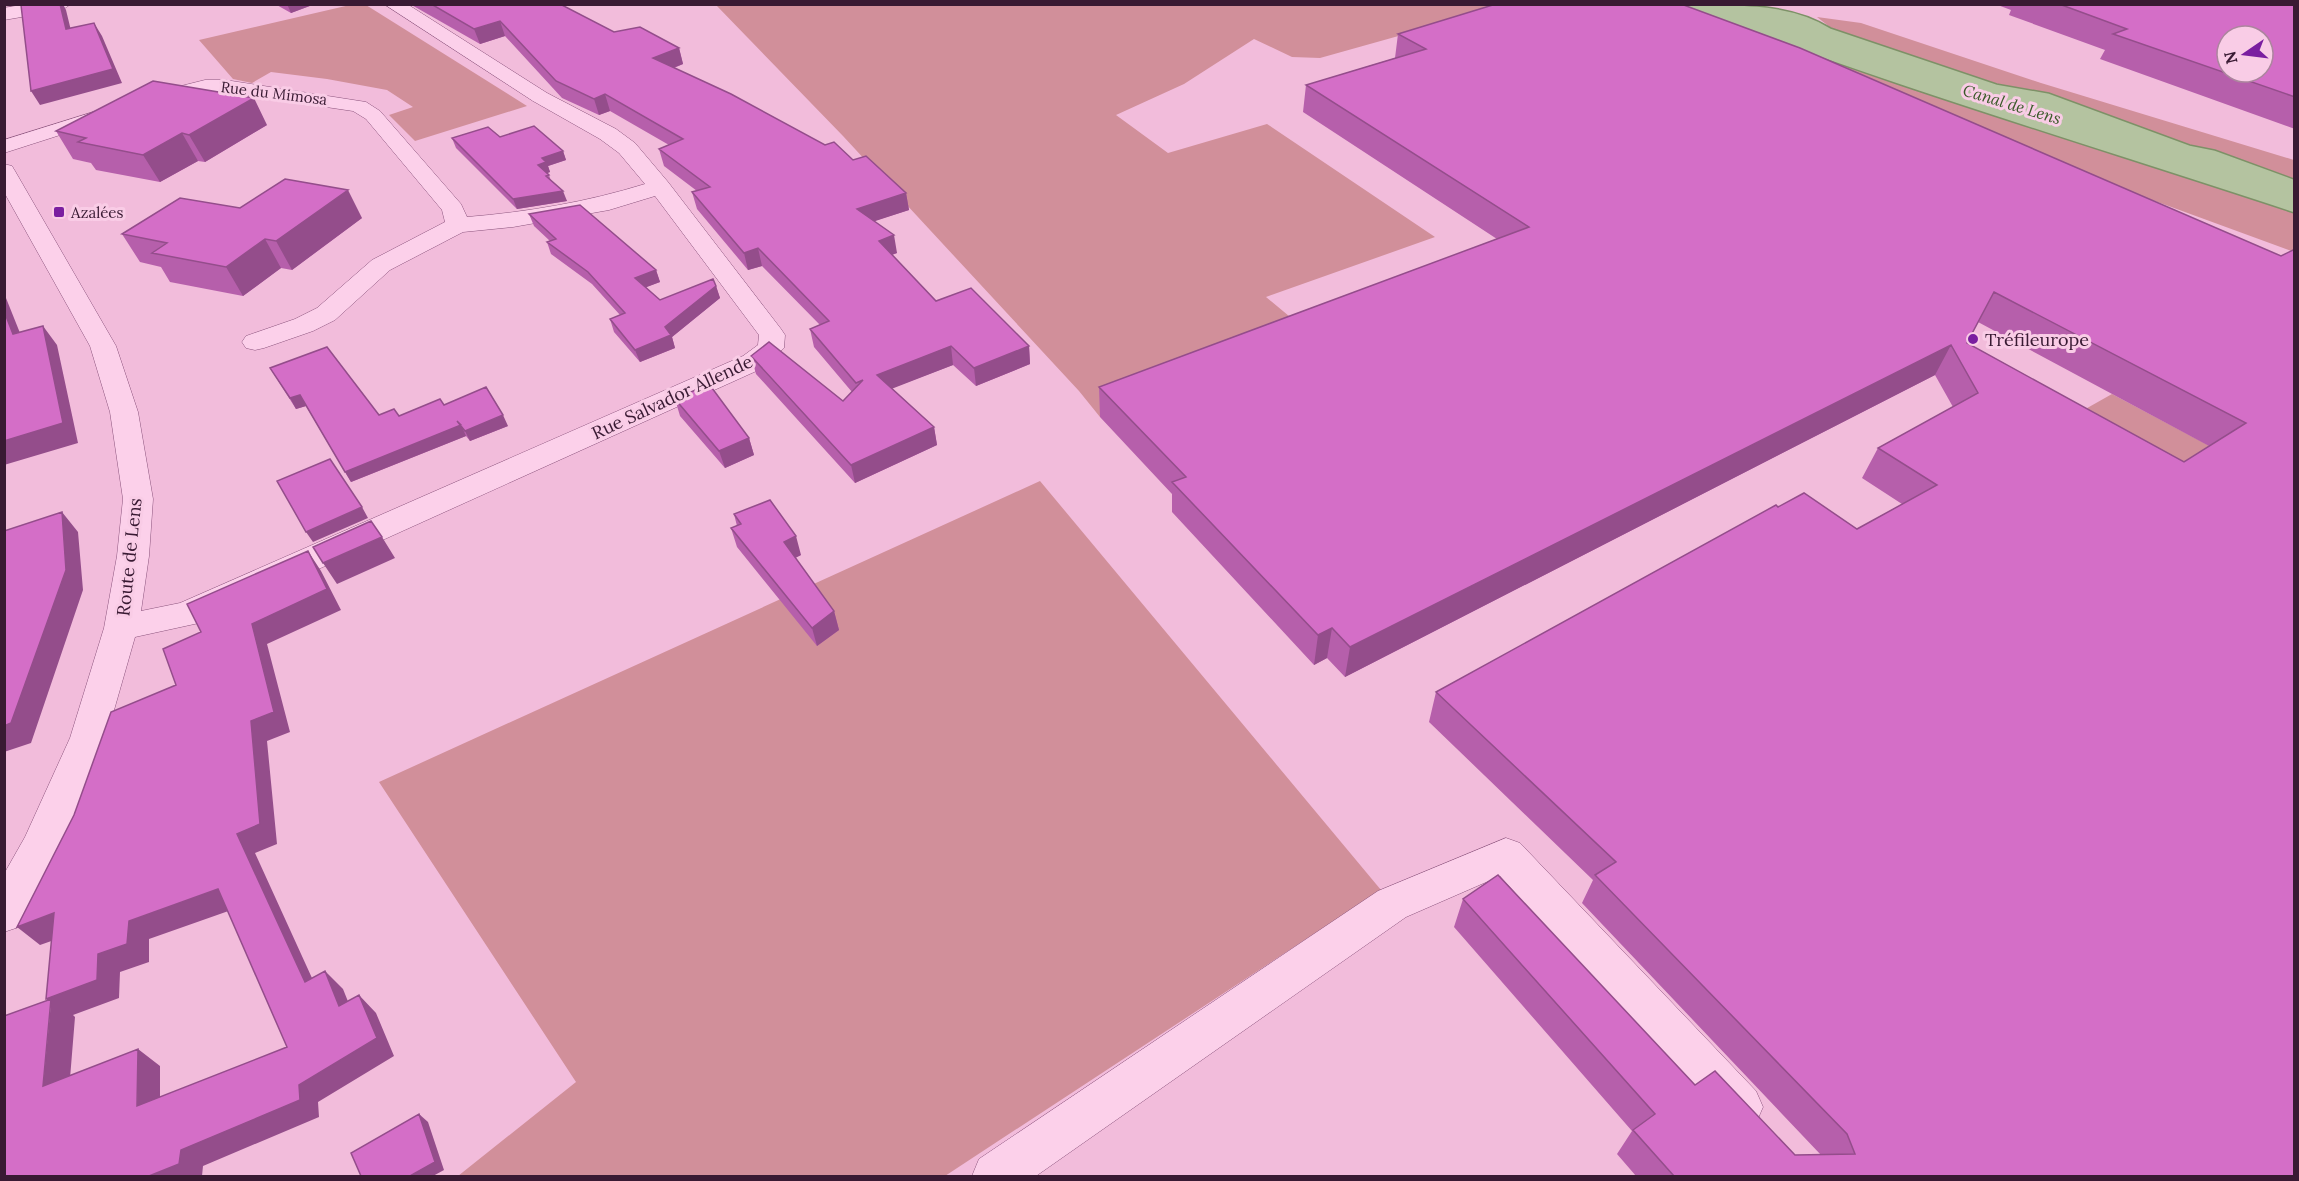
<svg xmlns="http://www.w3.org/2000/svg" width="2299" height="1181" font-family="Lora,serif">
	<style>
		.green { fill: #d18f9a }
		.water { fill: #b4c3a0; stroke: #7d9167; stroke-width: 1.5 }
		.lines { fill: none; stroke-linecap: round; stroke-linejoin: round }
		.minor-casing { stroke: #8b547d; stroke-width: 1 }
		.minor { fill: #fcd0ea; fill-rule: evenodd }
		.wall { fill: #b65fab; fill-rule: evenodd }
		.shaded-wall { fill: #944d8b }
		.building { fill: #d46ec7; stroke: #944d8b; stroke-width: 1.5; fill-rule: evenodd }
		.poi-dot { fill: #7a1ea0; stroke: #f9cce6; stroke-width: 2 }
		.labels { text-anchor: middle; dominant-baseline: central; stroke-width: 6; stroke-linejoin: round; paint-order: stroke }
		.far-street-label { font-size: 15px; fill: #391a33; stroke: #f9cce6 }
		.far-poi-label { font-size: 15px; fill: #391a33; stroke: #f9cce6; text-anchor: start }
		.far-water-label { font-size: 16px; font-style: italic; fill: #395a28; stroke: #f9cce6 }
		.poi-label { font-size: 18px; fill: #391a33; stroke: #f9cce6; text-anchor: start }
		.street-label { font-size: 18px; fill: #391a33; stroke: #f9cce6 }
	</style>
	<rect width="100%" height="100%" fill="#f2bcdb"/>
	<path class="green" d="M 350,5 L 366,5 L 527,106 L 415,141 L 389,115 L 413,107 L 387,90 L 327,79 L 271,72 L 252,83 L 233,79 L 199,40 Z
		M 716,5 L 1509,5 L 1320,58 L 1292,57 L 1254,39 L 1184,84 L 1116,115 L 1168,153 L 1267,124 L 1435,237 L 1266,297 L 1313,336 L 1100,417 L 1079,391 L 843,136 Z
		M 1620,5 L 1771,41 L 2294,213 L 2294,252 Z
		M 1817,17 L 1861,23 L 2041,83 L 2294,160 L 2294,179 L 2215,150 L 2190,145 L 2048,93 L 1997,84 L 1831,28 Z
		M 2112,394 L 2223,453 L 2161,492 L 2050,429 Z
		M 1040,481 L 1381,890 L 945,1176 L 458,1176 L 576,1082 L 379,782 Z"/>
	<path class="water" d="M 1677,5 C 1729,5 1787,0 1831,28 L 1997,84 L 2049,93 L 2190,145 L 2215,150 L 2294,179 L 2294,213 C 2088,145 1879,83 1677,5 Z"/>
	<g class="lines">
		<g class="minor-casing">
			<path id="minor" d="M 27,4 L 71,4 L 62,10 L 4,20 L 4,8 Z
				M 384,4 L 407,4 L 547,93 L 616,129 L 635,143 L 668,182 L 781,329 L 785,335 L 784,348 L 763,368 L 199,623 L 135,637 L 106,738 L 61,845 L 19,927 L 4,932 L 4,874 L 25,837 L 70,738 L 104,628 L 117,556 L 123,499 L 110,412 L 90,346 L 4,192 L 4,164 L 12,166 L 15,171 L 116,346 L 138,412 L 153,499 L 149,556 L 141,611 L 180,603 L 743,356 L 758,345 L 759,335 L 655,196 L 609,210 L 513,227 L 463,232 L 390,270 L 335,320 L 313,331 L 264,348 L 255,350 L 246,348 L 242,342 L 246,336 L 295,319 L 317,308 L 372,260 L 445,222 L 442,210 L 366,119 L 353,111 L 225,92 L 205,92 L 152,105 L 145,103 L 142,99 L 145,95 L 205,80 L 225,80 L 366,102 L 380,111 L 461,204 L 467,217 C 528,212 587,202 645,184 L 619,153 L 600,139 L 533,101 Z
				M 103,109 L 110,111 L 114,115 L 110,119 L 4,153 L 4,140 Z
				M 1506,838 L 1520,843 L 1756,1091 L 1763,1107 L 1756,1123 L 1740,1130 L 1724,1123 L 1500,876 L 1406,917 L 1036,1176 L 972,1176 L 979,1159 L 1378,891 Z"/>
		</g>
		<use href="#minor" class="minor"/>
	</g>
	<path class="wall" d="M 275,4 L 315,4 L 291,13 Z
		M 410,4 L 560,4 L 614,32 L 679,48 L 683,64 L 674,68 L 853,160 L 906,193 L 909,210 L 874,221 L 897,253 L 892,255 L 936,301 L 1029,346 L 1030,364 L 976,386 L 953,365 L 892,388 L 934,427 L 937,445 L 855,483 L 756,374 L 751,356 L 843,401 L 852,392 L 814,347 L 810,329 L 820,325 L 762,266 L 748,270 L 697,209 L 692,192 L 697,191 L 664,166 L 659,149 L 669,145 L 610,111 L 599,115 L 562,98 L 505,36 L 480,44 Z
		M 1995,4 L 2295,4 L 2295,129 L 2100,59 L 2105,50 L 2009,15 L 2011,10 Z
		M 1398,34 L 2281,256 L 2295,1176 L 1636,1176 L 1617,1154 L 1632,1131 L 1454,927 L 1463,899 L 1695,1085 L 1795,1155 L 1821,1155 L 1582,903 L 1593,880 L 1429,722 L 1436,692 L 1778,507 L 1857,529 L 1902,504 L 1862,478 L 1878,448 L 1953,407 L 1935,375 L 1345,677 L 1327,658 L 1314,665 L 1172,512 L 1172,494 L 1100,417 L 1099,387 L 1497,239 L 1303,112 L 1306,85 L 1395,58 ZM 1978,322 L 2209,446 L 2184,462 L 1967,343 Z
		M 267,125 L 205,162 L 198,161 L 160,182 L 96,170 L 91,163 L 73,159 L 56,131 Z
		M 500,137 L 563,151 L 566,160 L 548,166 L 550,172 L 547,173 L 549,175 L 551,181 L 567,201 L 517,209 L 456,148 L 452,138 Z
		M 240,208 L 362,218 L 292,270 L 281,268 L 243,296 L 170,282 L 161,267 L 140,262 L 122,234 Z
		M 529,214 L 656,270 L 660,282 L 646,287 L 660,300 L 716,286 L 720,298 L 672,337 L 675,348 L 640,362 L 614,332 L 610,319 L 620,315 L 592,284 L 551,254 L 547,242 L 550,241 L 534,226 Z
		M 270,368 L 379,415 L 399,416 L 444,405 L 508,426 L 470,441 L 466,436 L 351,482 L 306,406 L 296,409 Z
		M 675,399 L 749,438 L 754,455 L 725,468 L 680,416 Z
		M 734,514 L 801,555 L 795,558 L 834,611 L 839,630 L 817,646 L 737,547 L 731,528 L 737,526 Z"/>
	<path class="shaded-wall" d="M 60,4 L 63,4 L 66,10 L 74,43 L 66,29 Z
		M 287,4 L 315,4 L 291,13 Z
		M 500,21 L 505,36 L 480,44 L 474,29 Z
		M 94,23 L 102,36 L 122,83 L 40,105 L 31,91 Z
		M 679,48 L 683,64 L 657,74 L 653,58 Z
		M 605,94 L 610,111 L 599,115 L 594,99 Z
		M 254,98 L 267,125 L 205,162 L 189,135 Z
		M 182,133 L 198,161 L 160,182 L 143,155 Z
		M 563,151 L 566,160 L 548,166 L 550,172 L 542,175 L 538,165 L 542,158 Z
		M 348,190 L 362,218 L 292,270 L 276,241 Z
		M 563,191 L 567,201 L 517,209 L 513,199 Z
		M 906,193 L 909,210 L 860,226 L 857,209 Z
		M 894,235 L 897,253 L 882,258 L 879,241 Z
		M 265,239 L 281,268 L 243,296 L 226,267 Z
		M 758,248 L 762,266 L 748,270 L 744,253 Z
		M 656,270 L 660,282 L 639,290 L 635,278 Z
		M 716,286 L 720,298 L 672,337 L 675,348 L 640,362 L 635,350 Z
		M 4,293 L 28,353 L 13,334 L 4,311 Z
		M 43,326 L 57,345 L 78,443 L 4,465 L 4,441 Z
		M 1951,345 L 1935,375 L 1345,677 L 1350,647 Z
		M 951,346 L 953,365 L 881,393 L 877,375 Z
		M 1029,346 L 1030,364 L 976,386 L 974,368 Z
		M 300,395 L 306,406 L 296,409 L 290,398 Z
		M 503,415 L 508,426 L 470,441 L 465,431 Z
		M 461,425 L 466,436 L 351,482 L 345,472 Z
		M 934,427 L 937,445 L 855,483 L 851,465 Z
		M 749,438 L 754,455 L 725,468 L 719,451 Z
		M 362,507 L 368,518 L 313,542 L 306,532 Z
		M 62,512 L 78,532 L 83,590 L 31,743 L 4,752 L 4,726 Z
		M 796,536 L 801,555 L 789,561 L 784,542 Z
		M 382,537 L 395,558 L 337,584 L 323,563 Z
		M 308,551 L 321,571 L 341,610 L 267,644 L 290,732 L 267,741 L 277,844 L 255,853 L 322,1000 L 305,982 L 237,834 L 251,721 L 252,624 Z
		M 834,611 L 839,630 L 817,646 L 812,628 Z
		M 1332,628 L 1327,658 L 1314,665 L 1318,635 Z
		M 218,889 L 237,908 L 149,939 L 149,962 L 120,972 L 119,998 L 73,1015 L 75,1017 L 68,1103 L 43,1086 L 51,1003 L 46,999 L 98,954 L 129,921 Z
		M 54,913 L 77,932 L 40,945 L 17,927 Z
		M 325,971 L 343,989 L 357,1024 L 339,1006 Z
		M 359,995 L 376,1013 L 394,1056 L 318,1102 L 319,1117 L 203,1166 L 202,1176 L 149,1176 L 181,1150 L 299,1085 Z
		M 138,1049 L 160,1066 L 160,1123 L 137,1106 Z
		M 419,1114 L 428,1122 L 444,1170 L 433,1176 L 410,1176 Z"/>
	<path class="building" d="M 60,4 L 66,29 L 94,23 L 113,69 L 31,91 L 21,5 Z
		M 431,4 L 560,4 L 614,32 L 640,27 L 679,48 L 653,58 L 731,94 L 825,145 L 834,142 L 853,160 L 866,156 L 906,193 L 857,209 L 894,235 L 879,241 L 936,301 L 971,288 L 1029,346 L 974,368 L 951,346 L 877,375 L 934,427 L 851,465 L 751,356 L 769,342 L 843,401 L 863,380 L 856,383 L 810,329 L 829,321 L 758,248 L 744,253 L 692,192 L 710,187 L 659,149 L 683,139 L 605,94 L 594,99 L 556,81 L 500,21 L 474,29 Z
		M 1496,4 L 1681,4 L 1800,48 L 2281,256 L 2295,249 L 2295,1176 L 1674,1176 L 1633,1130 L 1655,1114 L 1463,899 L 1498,875 L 1695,1085 L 1715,1071 L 1795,1155 L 1855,1154 L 1847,1134 L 1595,875 L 1616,862 L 1436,692 L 1776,505 L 1778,507 L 1804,493 L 1857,529 L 1937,485 L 1878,448 L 1978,393 L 1951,345 L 1350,647 L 1332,628 L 1318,635 L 1172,482 L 1186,477 L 1099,387 L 1529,227 L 1306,85 L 1426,49 L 1398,34 ZM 1994,292 L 2246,423 L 2184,462 L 1967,343 Z
		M 2059,4 L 2295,4 L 2295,97 L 2113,34 L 2127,29 ZM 2227,36 L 2263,36 L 2263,72 L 2227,72 Z
		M 153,81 L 254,98 L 189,135 L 182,133 L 143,155 L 78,142 L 86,138 L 56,131 Z
		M 534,126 L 563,151 L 542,158 L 546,162 L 538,165 L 549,175 L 546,176 L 563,191 L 513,199 L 452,138 L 488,127 L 500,137 Z
		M 285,179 L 348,190 L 276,241 L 265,239 L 226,267 L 152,253 L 167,243 L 122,234 L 180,198 L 240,208 Z
		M 580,205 L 656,270 L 635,278 L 660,300 L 713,279 L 716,286 L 665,327 L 671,335 L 635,350 L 610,319 L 625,313 L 588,272 L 547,242 L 556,239 L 529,214 Z
		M 4,311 L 13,334 L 43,326 L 63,423 L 4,441 Z
		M 327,347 L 379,415 L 394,409 L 399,416 L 440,399 L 444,405 L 486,387 L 503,415 L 465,431 L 457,421 L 461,425 L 345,472 L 300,395 L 290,398 L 270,368 Z
		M 709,384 L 749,438 L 719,451 L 675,399 Z
		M 330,459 L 362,507 L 306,532 L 277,481 Z
		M 770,500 L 796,536 L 784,542 L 834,611 L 812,628 L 731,528 L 741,524 L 734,514 Z
		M 62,512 L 66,570 L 11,723 L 4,726 L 4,531 Z
		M 371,521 L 382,537 L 323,563 L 313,547 Z
		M 308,551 L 327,589 L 252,624 L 274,712 L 251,721 L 260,824 L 237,834 L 305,982 L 325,971 L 339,1006 L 359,995 L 377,1038 L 299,1085 L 300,1100 L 181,1150 L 179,1164 L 149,1176 L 4,1176 L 4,1016 L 51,999 L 43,1086 L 138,1049 L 137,1106 L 287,1047 L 218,889 L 129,921 L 127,944 L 98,954 L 97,980 L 46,999 L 54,913 L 17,927 L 74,815 L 111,712 L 176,685 L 163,649 L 201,632 L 187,604 Z
		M 419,1114 L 435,1162 L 410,1176 L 361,1176 L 351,1153 Z"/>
	<g class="poi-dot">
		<rect x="53" y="206" width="12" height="12" rx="3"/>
		<circle cx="1973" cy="339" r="6"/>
	</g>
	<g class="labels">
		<g class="far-street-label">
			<text transform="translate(274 93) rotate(7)">Rue du Mimosa</text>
		</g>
		<g class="far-poi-label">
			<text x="71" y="212">Azalées</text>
		</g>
		<g class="far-water-label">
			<text transform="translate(2012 104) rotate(17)">Canal de Lens</text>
		</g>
		<g class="poi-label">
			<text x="1985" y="339">Tréfileurope</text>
		</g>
		<g class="street-label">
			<text transform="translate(672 397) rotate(-25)">Rue Salvador Allende</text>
			<text transform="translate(129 557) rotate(-84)">Route de Lens</text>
		</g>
	</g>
	<rect width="2299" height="1181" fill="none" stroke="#391a33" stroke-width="12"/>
	<g transform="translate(2245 54) rotate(256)"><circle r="28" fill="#f9cce6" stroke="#ac859e" stroke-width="1.5"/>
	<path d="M0-4.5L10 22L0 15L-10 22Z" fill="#7a1ea0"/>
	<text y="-9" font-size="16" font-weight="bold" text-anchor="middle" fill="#391a33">N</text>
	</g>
</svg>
